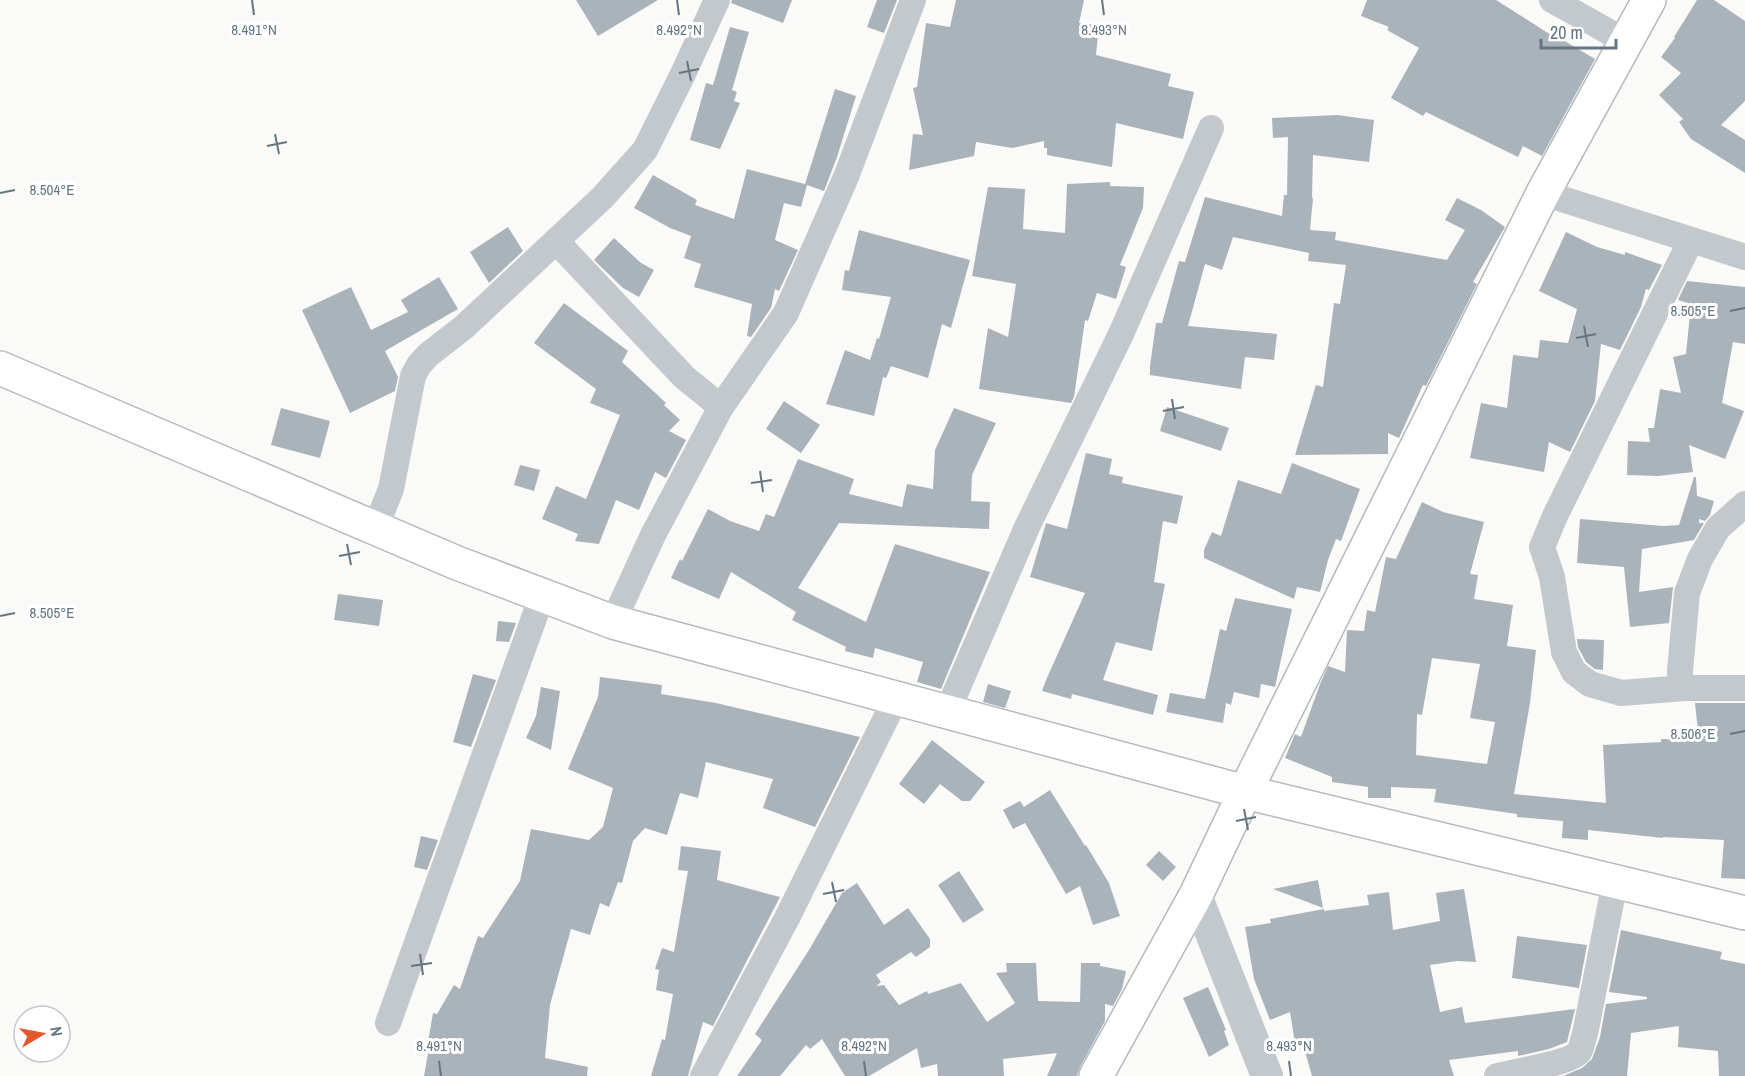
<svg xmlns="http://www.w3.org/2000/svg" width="1745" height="1076" font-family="'Archivo Narrow',sans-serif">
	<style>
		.building { fill: #aab3b9; fill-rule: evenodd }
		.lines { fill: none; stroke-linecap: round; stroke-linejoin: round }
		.secondary-casing { stroke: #b3babf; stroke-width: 36 }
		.primary-casing { stroke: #b5babe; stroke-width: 36 }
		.minor { stroke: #c3c8cc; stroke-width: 26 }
		.tertiary { stroke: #c3c8cc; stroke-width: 32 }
		.secondary { stroke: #fff; stroke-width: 33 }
		.primary { stroke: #fff; stroke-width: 33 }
		.ticks { fill: none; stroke: #657683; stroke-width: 2 }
		.ticks-label { font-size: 15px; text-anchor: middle; fill: #657683; stroke: #fff; stroke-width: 6; stroke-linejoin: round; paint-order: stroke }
	</style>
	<rect width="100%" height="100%" fill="#fafaf8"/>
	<path class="building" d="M 576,0 L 658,0 L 598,36 Z
		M 732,0 L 792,0 L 783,23 L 731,3 Z
		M 877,0 L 897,0 L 884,33 L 867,27 Z
		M 956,0 L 1084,0 L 1079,23 L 1099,25 L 1096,55 L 1171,74 L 1168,86 L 1194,92 L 1183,139 L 1116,123 L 1112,167 L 1047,155 L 1047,148 L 1044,148 L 1044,141 L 1012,148 L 976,142 L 974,156 L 909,170 L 913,134 L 923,135 L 913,88 L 917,87 L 926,23 L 950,27 Z
		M 1367,0 L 1496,0 L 1562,42 L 1563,40 L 1595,59 L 1542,156 L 1523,146 L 1518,157 L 1426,112 L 1423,116 L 1391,98 L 1419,48 L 1387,30 L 1389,27 L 1361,16 Z
		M 1697,0 L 1714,0 L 1745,21 L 1745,101 L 1721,125 L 1745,140 L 1745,173 L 1691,139 L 1679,122 L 1683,119 L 1659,95 L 1681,73 L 1661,57 L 1675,38 L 1674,37 Z
		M 730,27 L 749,32 L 732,90 L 737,92 L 734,101 L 740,103 L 720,149 L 690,140 L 706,83 L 713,85 Z
		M 835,89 L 856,96 L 837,157 L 824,191 L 807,185 L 801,207 L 784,203 L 775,240 L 798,250 L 779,291 L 775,289 L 771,308 L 751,337 L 747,336 L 752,304 L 694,287 L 701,264 L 684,258 L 691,236 L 670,228 L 634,208 L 653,175 L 697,200 L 695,205 L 734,219 L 747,169 L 805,184 Z
		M 1337,115 L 1374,120 L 1369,162 L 1313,155 L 1312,198 L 1313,198 L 1310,230 L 1336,232 L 1335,240 L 1447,260 L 1465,230 L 1445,220 L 1457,198 L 1481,210 L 1505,227 L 1473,282 L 1477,284 L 1426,386 L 1423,385 L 1399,438 L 1388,433 L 1388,454 L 1295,455 L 1316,385 L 1323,387 L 1334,303 L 1340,304 L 1346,265 L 1308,261 L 1309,253 L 1233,237 L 1222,270 L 1205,264 L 1188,326 L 1277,334 L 1274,360 L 1245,357 L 1241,389 L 1150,375 L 1150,366 L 1156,323 L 1162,323 L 1179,261 L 1185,262 L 1205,197 L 1282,216 L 1284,195 L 1287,195 L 1288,137 L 1273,138 L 1272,118 Z
		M 1110,182 L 1110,186 L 1144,187 L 1143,208 L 1120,265 L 1126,267 L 1116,299 L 1097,293 L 1088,321 L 1085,320 L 1074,397 L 1071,403 L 979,389 L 988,328 L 1008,337 L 1016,284 L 972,276 L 988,187 L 1025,189 L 1023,229 L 1065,233 L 1067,184 Z
		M 508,227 L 523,251 L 489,283 L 470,252 Z
		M 859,230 L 970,260 L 951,328 L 942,324 L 928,378 L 891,366 L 886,378 L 883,377 L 874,416 L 826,404 L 845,350 L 870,360 L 877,338 L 879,339 L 891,297 L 842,290 L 845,270 L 849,271 Z
		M 1566,232 L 1597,247 L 1625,255 L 1625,252 L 1662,265 L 1649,290 L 1646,289 L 1641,307 L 1620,350 L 1601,344 L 1595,401 L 1570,452 L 1549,442 L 1544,472 L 1470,458 L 1481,403 L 1507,408 L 1513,355 L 1538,358 L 1540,340 L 1568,343 L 1577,309 L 1539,291 Z
		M 614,238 L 641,263 L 654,270 L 639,297 L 623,288 L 594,260 Z
		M 439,277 L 458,309 L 385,351 L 398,377 L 395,391 L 350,413 L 302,310 L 351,287 L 371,330 L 408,312 L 401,300 Z
		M 1687,281 L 1745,287 L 1745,344 L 1733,342 L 1722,403 L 1744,411 L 1725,459 L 1689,445 L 1693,472 L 1658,476 L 1627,475 L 1628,441 L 1650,442 L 1648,428 L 1654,428 L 1660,389 L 1681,393 L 1673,357 L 1686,354 L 1691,304 L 1678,300 Z
		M 564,303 L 628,351 L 622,362 L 666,403 L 664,405 L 680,420 L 669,431 L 686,440 L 666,478 L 655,472 L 639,510 L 616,500 L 599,544 L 575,541 L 578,534 L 542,519 L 556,486 L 586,499 L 620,415 L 590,403 L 596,389 L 534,343 Z
		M 784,401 L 820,425 L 801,453 L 766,429 Z
		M 1167,407 L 1229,428 L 1221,451 L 1160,431 Z
		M 281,408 L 330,421 L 320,458 L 271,445 Z
		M 954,408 L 996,423 L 972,475 L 971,501 L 990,502 L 989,529 L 839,523 L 798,588 L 866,622 L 895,544 L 990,572 L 941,689 L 917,682 L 923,662 L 875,648 L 873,658 L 845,651 L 846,647 L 792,620 L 796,612 L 731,572 L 719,599 L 671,578 L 680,559 L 682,561 L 708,509 L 730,521 L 759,531 L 766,514 L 774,517 L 798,459 L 854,479 L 849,494 L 902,507 L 907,484 L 933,489 L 935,450 Z
		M 1086,453 L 1112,459 L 1109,474 L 1123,477 L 1122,483 L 1183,496 L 1177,524 L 1163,521 L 1154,582 L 1165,584 L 1152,651 L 1116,642 L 1103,680 L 1158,695 L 1153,715 L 1072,694 L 1071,699 L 1042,691 L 1046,680 L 1085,593 L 1030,577 L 1046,523 L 1067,529 Z
		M 1292,463 L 1360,489 L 1341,541 L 1336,539 L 1328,560 L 1320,592 L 1297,587 L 1294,599 L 1204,558 L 1204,550 L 1212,532 L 1221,536 L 1238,480 L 1281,494 Z
		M 520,465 L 540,470 L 534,491 L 514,485 Z
		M 1694,477 L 1696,477 L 1697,496 L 1714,501 L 1710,515 L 1705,521 L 1699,519 L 1699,523 L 1704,523 L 1694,540 L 1642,549 L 1639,592 L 1673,587 L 1669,623 L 1630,627 L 1624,567 L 1577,563 L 1580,519 L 1663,526 L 1679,525 Z
		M 1422,502 L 1443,512 L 1484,522 L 1470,574 L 1478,575 L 1474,599 L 1513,605 L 1507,646 L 1536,650 L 1530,703 L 1514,794 L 1606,803 L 1603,745 L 1661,742 L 1661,739 L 1699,740 L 1695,703 L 1745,703 L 1745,879 L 1721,878 L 1724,840 L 1663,837 L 1663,838 L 1588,830 L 1588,840 L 1562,838 L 1563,821 L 1517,817 L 1517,814 L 1434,802 L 1436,789 L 1391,787 L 1391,798 L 1368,798 L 1368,787 L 1332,782 L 1332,777 L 1285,758 L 1295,734 L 1301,737 L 1320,684 L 1328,666 L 1345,672 L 1347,630 L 1364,631 L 1367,610 L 1375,612 L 1386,557 L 1396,559 ZM 1432,658 L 1480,664 L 1470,718 L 1495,722 L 1487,764 L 1416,755 L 1417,714 L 1422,715 Z
		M 338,594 L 383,600 L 379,626 L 334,620 Z
		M 1235,598 L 1292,609 L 1275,687 L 1261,684 L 1259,698 L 1234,692 L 1231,705 L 1226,703 L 1223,723 L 1166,712 L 1170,693 L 1205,699 L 1220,629 L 1226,631 Z
		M 498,621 L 516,623 L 509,642 L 496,641 Z
		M 1577,639 L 1604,640 L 1603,670 L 1595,669 L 1586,662 L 1578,647 Z
		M 473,674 L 496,680 L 471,747 L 453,742 Z
		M 600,677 L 662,685 L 661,694 L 716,703 L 860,737 L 815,827 L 763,808 L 773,779 L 706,762 L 698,798 L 680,793 L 667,835 L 645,828 L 633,841 L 622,883 L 618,882 L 609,907 L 600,903 L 590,935 L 571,929 L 550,1005 L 545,1058 L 588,1067 L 587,1076 L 424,1076 L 430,1042 L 428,1042 L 433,1013 L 437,1014 L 454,985 L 460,989 L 478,936 L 483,938 L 520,881 L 531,829 L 589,840 L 603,827 L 613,788 L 568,769 L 598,697 Z
		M 988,684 L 1011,691 L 1005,708 L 983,702 Z
		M 541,687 L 560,691 L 551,750 L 526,738 L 536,716 Z
		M 932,740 L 985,782 L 970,801 L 962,801 L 940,784 L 924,804 L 899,784 Z
		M 1050,790 L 1085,846 L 1086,845 L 1109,883 L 1120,916 L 1093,925 L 1080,886 L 1066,894 L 1025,823 L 1013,829 L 1003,810 L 1020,801 L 1024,807 Z
		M 421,836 L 438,840 L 427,870 L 414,867 Z
		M 681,846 L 721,851 L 717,880 L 780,897 L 713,1026 L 703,1022 L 688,1076 L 651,1076 L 662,1039 L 665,1040 L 673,994 L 656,990 L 659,970 L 655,969 L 662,948 L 674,952 L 688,871 L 678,870 Z
		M 1159,851 L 1176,867 L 1163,881 L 1146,865 Z
		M 959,871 L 984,910 L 963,923 L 938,885 Z
		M 1318,880 L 1323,908 L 1273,889 Z
		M 857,883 L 884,925 L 908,908 L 930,939 L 930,947 L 916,957 L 911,952 L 876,975 L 881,982 L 876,986 L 884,985 L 899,1005 L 927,991 L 928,994 L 961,983 L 987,1022 L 1015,1003 L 996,973 L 1007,972 L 1006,963 L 1036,963 L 1038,1001 L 1080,1002 L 1081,963 L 1100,963 L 1100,966 L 1126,971 L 1122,989 L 1113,1006 L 1105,1004 L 1105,1021 L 1080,1067 L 1077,1076 L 1047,1076 L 1057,1053 L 1003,1059 L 1004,1076 L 938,1076 L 937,1064 L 921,1068 L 917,1048 L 869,1076 L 845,1076 L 822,1039 L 810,1049 L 806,1045 L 780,1076 L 737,1076 L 762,1040 L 755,1034 L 809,950 L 842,893 Z
		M 1464,889 L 1476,962 L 1457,961 L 1430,965 L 1440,1012 L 1462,1007 L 1465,1023 L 1575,1009 L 1567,1042 L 1549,1049 L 1518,1056 L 1518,1051 L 1449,1060 L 1454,1076 L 1312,1076 L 1304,1048 L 1296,1049 L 1290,1012 L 1270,1020 L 1254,979 L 1245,927 L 1271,923 L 1270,919 L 1324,909 L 1324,911 L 1369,905 L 1367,895 L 1389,892 L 1393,930 L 1440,921 L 1436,893 Z
		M 1621,930 L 1722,952 L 1720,959 L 1745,964 L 1745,1076 L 1719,1076 L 1718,1051 L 1678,1047 L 1679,1026 L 1631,1033 L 1627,1076 L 1563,1076 L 1582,1068 L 1592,1059 L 1600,1037 L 1606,1004 L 1647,999 L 1647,997 L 1609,992 Z
		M 1517,936 L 1587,945 L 1579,988 L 1512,978 Z
		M 1208,987 L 1226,1030 L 1224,1031 L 1229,1045 L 1209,1057 L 1183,998 Z"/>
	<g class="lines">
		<g class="secondary-casing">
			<path id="secondary" d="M 1096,1076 L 1196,895 L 1245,792 L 1543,193 L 1649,0"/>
		</g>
		<g class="primary-casing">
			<path id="primary" d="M 0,368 L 457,563 L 613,622 L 1245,792 L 1745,913"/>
		</g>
		<path class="minor" d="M 1552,0 L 1627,42
			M 1543,193 L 1745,257
			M 556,241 L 684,377 L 721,407
			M 1745,504 L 1718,528 L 1700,559 L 1687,593 L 1680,671 L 1680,679 L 1685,688 L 1745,688
			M 375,529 L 391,489 L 413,376 L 419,365 L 428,355 L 464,327 L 603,197 L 645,150 L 682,76 L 717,0
			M 613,622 L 653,535 L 721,407 L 786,313 L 846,177 L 913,0
			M 1685,688 L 1621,693 L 1590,684 L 1574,672 L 1564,652 L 1552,577 L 1542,547 L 1555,516 L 1691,240
			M 948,710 L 1027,527 L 1121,334 L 1211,128
			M 388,1023 L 542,596
			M 703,1076 L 787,918 L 897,696
			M 1497,1076 C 1513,1072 1570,1063 1579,1052 C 1582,1047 1583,1039 1585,1034 L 1615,882"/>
		<path class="tertiary" d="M 1196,895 L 1267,1076"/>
		<use href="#secondary" class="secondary"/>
		<use href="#primary" class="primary"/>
	</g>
	<path class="ticks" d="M 252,0 L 254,15M 677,0 L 679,15M 1102,0 L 1104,15M 687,61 L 691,81M 679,73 L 699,69M 275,134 L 279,154M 267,146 L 287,142M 0,193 L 15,190M 1730,311 L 1745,308M 1584,326 L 1588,347M 1576,338 L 1596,334M 1172,399 L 1175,419M 1163,411 L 1184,407M 760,471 L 763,492M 751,483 L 772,480M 347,544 L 351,565M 339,556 L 360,552M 0,616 L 15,613M 1730,734 L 1745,731M 1244,809 L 1248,830M 1236,821 L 1256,817M 832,882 L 836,902M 823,894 L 844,890M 420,954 L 423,975M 411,966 L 432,963M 439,1061 L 441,1076M 864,1061 L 866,1076M 1289,1061 L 1291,1076"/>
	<g class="ticks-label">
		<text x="254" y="35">8.491°N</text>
		<text x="679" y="35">8.492°N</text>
		<text x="1104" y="35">8.493°N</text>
		<text x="52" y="195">8.504°E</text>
		<text x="1693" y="316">8.505°E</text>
		<text x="52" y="618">8.505°E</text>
		<text x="1693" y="739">8.506°E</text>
		<text x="439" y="1051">8.491°N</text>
		<text x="864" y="1051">8.492°N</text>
		<text x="1289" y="1051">8.493°N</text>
	</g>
	<g transform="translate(42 1034) rotate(80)"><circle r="28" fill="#ffffff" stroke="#c1c8cd" stroke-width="1.5"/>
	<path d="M0-4.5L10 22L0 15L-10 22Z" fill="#e4572e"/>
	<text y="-9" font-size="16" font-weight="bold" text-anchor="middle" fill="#657683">N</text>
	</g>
	<path d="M1541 39v9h75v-9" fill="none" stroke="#657683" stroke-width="3"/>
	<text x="1550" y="39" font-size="18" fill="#657683" stroke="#ffffff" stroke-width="4.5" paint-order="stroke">20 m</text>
</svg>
